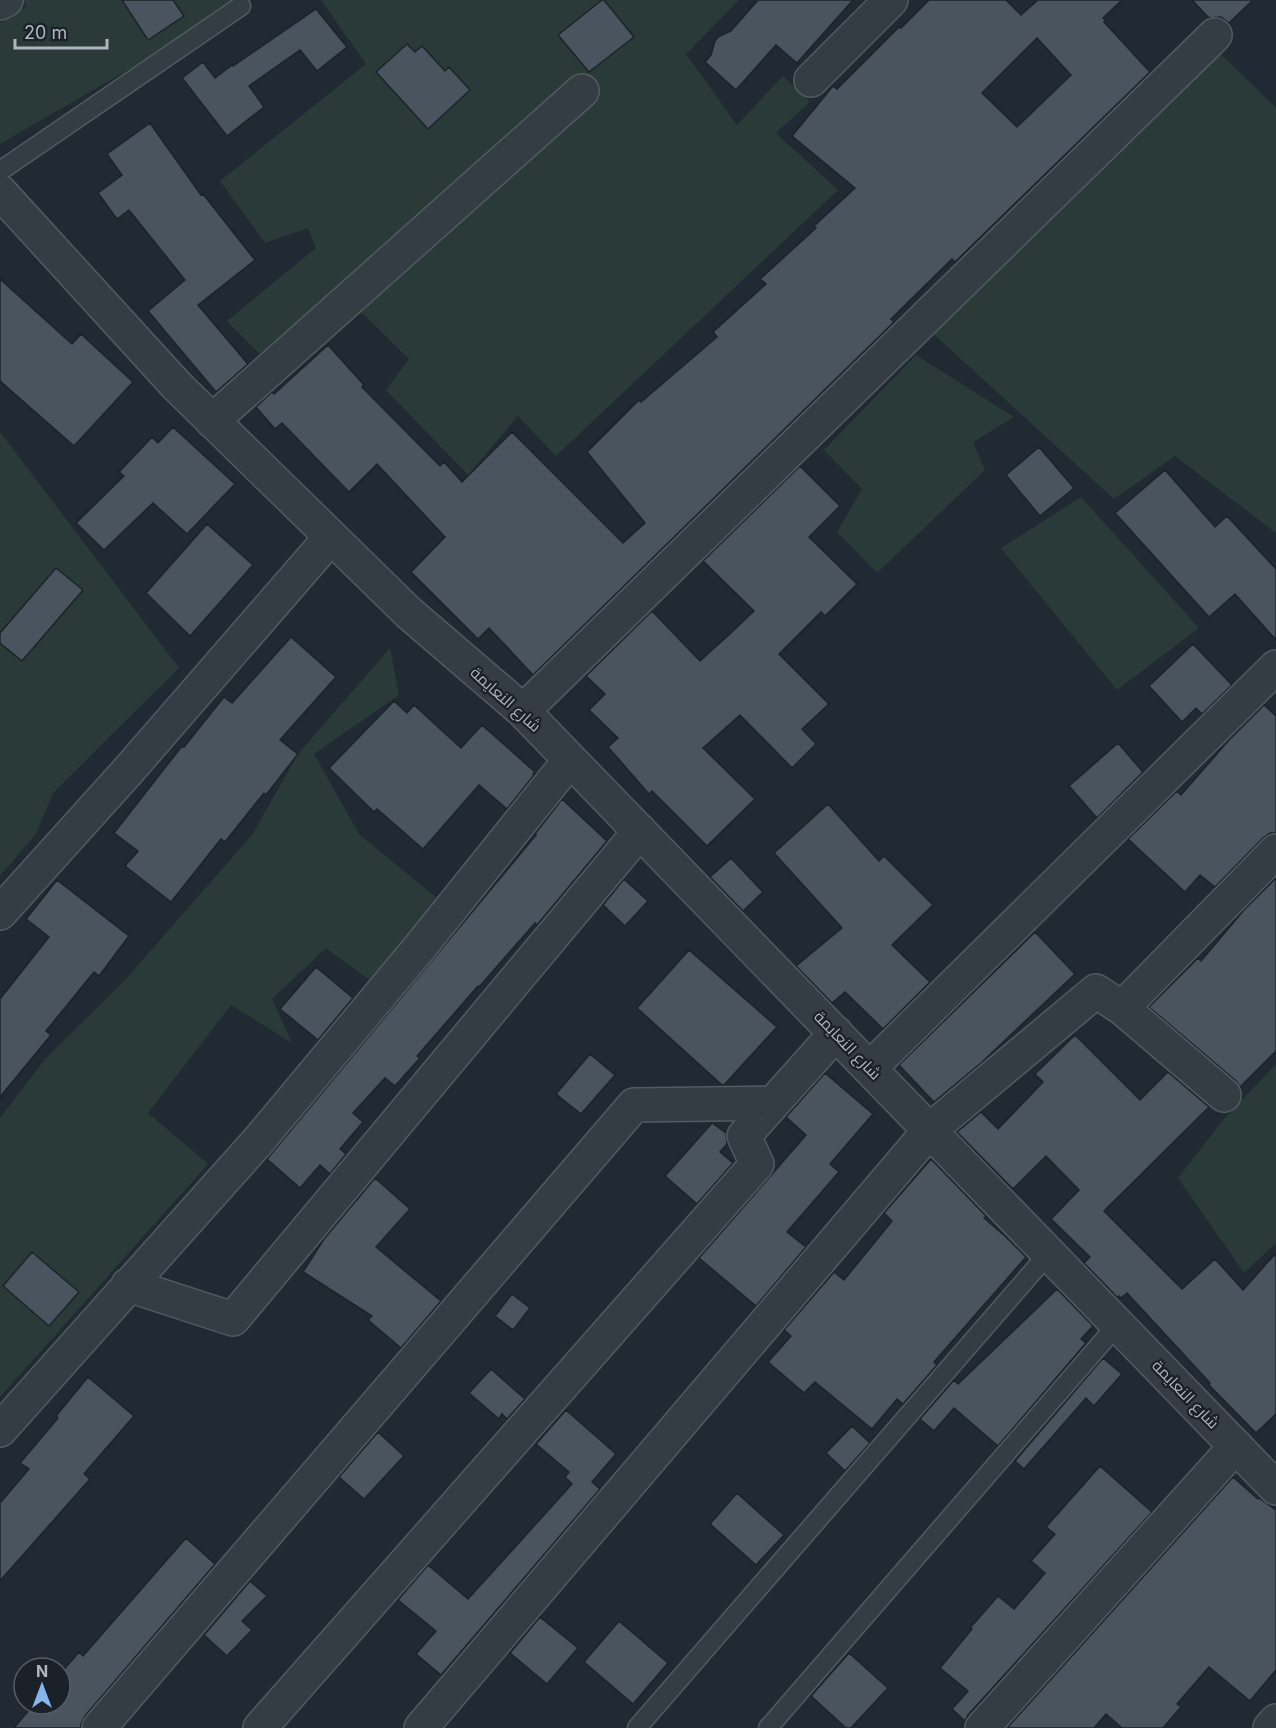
<svg xmlns="http://www.w3.org/2000/svg" width="1276" height="1728" font-family="Inter,Cairo,sans-serif">
	<style>
		.green { fill: #293a39 }
		.building { fill: #49545f; stroke: #1c232a; stroke-width: 1.5; fill-rule: evenodd }
		.lines { fill: none; stroke-linecap: round; stroke-linejoin: round }
		.lane-casing { stroke: #525a62; stroke-width: 21 }
		.street-casing { stroke: #525a62; stroke-width: 36 }
		.lane { stroke: #343c44; stroke-width: 18 }
		.street { stroke: #343c44; stroke-width: 33 }
		.labels { text-anchor: middle; dominant-baseline: central; stroke-width: 4.5; stroke-linejoin: round; paint-order: stroke }
		.street-label { font-size: 16px; fill: #aeb7c1; stroke: #1a2128 }
	</style>
	<rect width="100%" height="100%" fill="#212a33"/>
	<path class="green" d="M 23,0 L 249,0 L 0,144 L 0,23 L 27,6 Z
		M 321,0 L 739,0 L 686,54 L 737,125 L 783,76 L 810,102 L 776,133 L 838,190 L 556,456 L 518,416 L 468,475 L 386,390 L 409,359 L 359,310 L 278,373 L 227,321 L 316,248 L 308,228 L 265,243 L 220,181 L 366,64 Z
		M 1218,51 L 1276,108 L 1276,533 L 1175,456 L 1114,499 L 929,330 Z
		M 916,355 L 1014,417 L 973,442 L 985,470 L 877,573 L 837,532 L 862,489 L 824,450 Z
		M 0,432 L 179,668 L 53,793 L 36,834 L 0,876 Z
		M 1081,497 L 1199,628 L 1117,690 L 1001,548 Z
		M 390,648 L 399,695 L 314,754 L 359,834 L 437,898 L 373,983 L 326,948 L 272,999 L 292,1043 L 231,1005 L 148,1113 L 208,1164 L 0,1397 L 0,1118 L 45,1059 L 125,980 L 252,835 L 298,754 Z
		M 1276,1064 L 1276,1243 L 1244,1273 L 1178,1178 L 1223,1120 Z"/>
	<path class="building" d="M 122,0 L 173,0 L 184,16 L 148,40 Z
		M 602,0 L 604,0 L 634,37 L 589,72 L 558,35 Z
		M 758,0 L 853,0 L 797,63 L 776,45 L 736,90 L 705,62 L 711,55 L 715,41 L 718,37 L 731,31 Z
		M 929,0 L 1006,0 L 1021,15 L 1038,0 L 1122,0 L 1103,18 L 1106,21 L 1104,22 L 1150,72 L 955,262 L 952,259 L 891,319 L 894,322 L 533,675 L 489,628 L 478,639 L 411,572 L 445,537 L 377,464 L 349,492 L 282,423 L 275,429 L 256,407 L 272,392 L 274,394 L 328,345 L 364,385 L 362,387 L 440,466 L 444,462 L 462,482 L 512,432 L 623,543 L 645,523 L 587,452 L 639,400 L 641,402 L 717,337 L 713,332 L 766,284 L 760,279 L 816,228 L 814,226 L 855,188 L 792,136 L 833,86 L 837,89 L 899,27 L 901,28 ZM 1037,38 L 1071,75 L 1017,127 L 982,93 Z
		M 1192,0 L 1253,0 L 1229,23 L 1221,17 L 1209,18 Z
		M 316,9 L 347,47 L 317,71 L 300,50 L 249,86 L 264,107 L 227,136 L 182,78 L 203,62 L 215,78 L 232,65 L 233,66 Z
		M 407,44 L 415,52 L 422,46 L 445,71 L 449,67 L 470,90 L 428,129 L 376,72 Z
		M 150,123 L 201,195 L 203,194 L 255,260 L 198,305 L 248,364 L 216,392 L 148,311 L 185,280 L 129,210 L 117,219 L 98,193 L 122,175 L 107,154 Z
		M 0,279 L 72,344 L 81,334 L 133,382 L 74,446 L 0,381 Z
		M 173,427 L 235,484 L 187,534 L 153,503 L 104,550 L 76,523 L 124,476 L 119,472 L 152,437 L 158,443 Z
		M 1039,447 L 1074,488 L 1040,516 L 1006,475 Z
		M 800,466 L 840,506 L 809,537 L 857,584 L 825,616 L 821,612 L 779,654 L 829,704 L 802,729 L 816,744 L 792,768 L 740,715 L 703,748 L 755,799 L 707,846 L 652,791 L 649,794 L 608,747 L 618,738 L 589,710 L 605,694 L 586,676 L 652,611 L 700,661 L 733,631 L 754,611 L 703,561 Z
		M 1165,470 L 1215,527 L 1227,516 L 1276,569 L 1276,640 L 1235,594 L 1209,617 L 1115,513 Z
		M 207,524 L 253,565 L 190,636 L 146,593 Z
		M 56,568 L 83,590 L 22,661 L 0,643 L 0,633 Z
		M 291,637 L 336,677 L 280,740 L 298,754 L 266,795 L 264,793 L 225,842 L 221,839 L 171,902 L 125,866 L 138,851 L 114,833 L 182,746 L 184,747 L 224,697 L 232,703 Z
		M 1193,644 L 1232,685 L 1202,714 L 1196,708 L 1182,722 L 1149,686 Z
		M 394,701 L 407,713 L 414,705 L 461,748 L 482,725 L 535,772 L 533,774 L 534,775 L 507,809 L 479,785 L 423,849 L 377,809 L 374,812 L 329,768 Z
		M 1264,705 L 1276,716 L 1276,833 L 1270,833 L 1263,838 L 1215,887 L 1200,875 L 1185,892 L 1128,839 L 1177,791 L 1181,795 L 1229,740 Z
		M 1118,743 L 1143,772 L 1097,818 L 1069,786 Z
		M 562,799 L 607,841 L 537,925 L 535,923 L 479,987 L 478,986 L 417,1056 L 420,1058 L 395,1086 L 385,1078 L 353,1113 L 363,1122 L 340,1149 L 346,1154 L 330,1174 L 320,1165 L 300,1188 L 267,1159 L 536,835 L 535,834 Z
		M 828,804 L 879,861 L 884,856 L 933,905 L 892,945 L 930,982 L 883,1029 L 845,992 L 832,1003 L 796,966 L 842,928 L 774,853 Z
		M 731,858 L 763,892 L 743,911 L 710,877 Z
		M 1276,878 L 1276,1051 L 1240,1087 L 1236,1081 L 1149,1007 L 1198,958 L 1201,961 L 1244,910 Z
		M 624,879 L 648,901 L 625,926 L 603,905 Z
		M 57,880 L 129,936 L 99,976 L 94,972 L 46,1031 L 51,1035 L 0,1097 L 0,999 L 49,937 L 26,919 Z
		M 1035,932 L 1075,974 L 981,1063 L 934,1102 L 899,1065 Z
		M 689,950 L 777,1027 L 724,1085 L 722,1085 L 637,1008 Z
		M 316,967 L 353,998 L 318,1040 L 280,1009 Z
		M 1075,1035 L 1140,1100 L 1168,1072 L 1209,1107 L 1104,1211 L 1182,1289 L 1215,1259 L 1243,1290 L 1276,1253 L 1276,1414 L 1256,1433 L 1209,1385 L 1210,1383 L 1127,1293 L 1121,1298 L 1119,1296 L 1118,1298 L 1084,1263 L 1090,1257 L 1051,1219 L 1079,1190 L 1046,1156 L 1013,1189 L 957,1132 L 981,1112 L 998,1129 L 1043,1082 L 1035,1074 Z
		M 590,1054 L 615,1075 L 581,1114 L 556,1094 Z
		M 825,1073 L 873,1114 L 830,1164 L 839,1172 L 787,1232 L 806,1247 L 756,1306 L 699,1258 L 806,1135 L 786,1117 Z
		M 712,1123 L 726,1133 L 727,1144 L 720,1152 L 733,1163 L 697,1204 L 665,1176 Z
		M 931,1159 L 986,1216 L 984,1218 L 1006,1237 L 1026,1257 L 934,1362 L 937,1365 L 903,1404 L 897,1399 L 872,1429 L 815,1382 L 804,1393 L 768,1362 L 791,1336 L 784,1330 L 834,1272 L 844,1280 L 892,1221 L 884,1213 Z
		M 375,1178 L 410,1209 L 376,1247 L 441,1301 L 401,1348 L 368,1320 L 372,1316 L 303,1272 L 324,1239 Z
		M 32,1252 L 79,1292 L 49,1326 L 3,1286 Z
		M 1057,1289 L 1093,1326 L 1081,1339 L 1086,1343 L 998,1446 L 954,1408 L 934,1431 L 920,1419 L 954,1380 L 958,1384 Z
		M 512,1294 L 530,1308 L 513,1330 L 495,1316 Z
		M 1103,1358 L 1122,1374 L 1094,1406 L 1086,1398 L 1024,1469 L 1015,1461 Z
		M 491,1369 L 525,1399 L 507,1419 L 502,1414 L 499,1419 L 469,1393 Z
		M 88,1377 L 134,1416 L 84,1474 L 90,1479 L 0,1581 L 0,1503 L 29,1469 L 20,1463 L 58,1418 L 56,1416 Z
		M 566,1410 L 616,1454 L 592,1482 L 600,1489 L 441,1675 L 416,1654 L 436,1631 L 398,1600 L 428,1565 L 468,1599 L 572,1484 L 565,1477 L 569,1472 L 536,1444 Z
		M 852,1426 L 870,1443 L 845,1471 L 826,1453 Z
		M 378,1432 L 404,1456 L 364,1499 L 339,1477 Z
		M 1100,1466 L 1152,1512 L 968,1715 L 965,1721 L 952,1709 L 968,1691 L 940,1668 L 972,1629 L 970,1628 L 998,1596 L 1014,1609 L 1045,1573 L 1031,1561 L 1055,1534 L 1046,1527 Z
		M 1233,1477 L 1258,1499 L 1259,1498 L 1276,1510 L 1276,1670 L 1250,1701 L 1209,1667 L 1177,1704 L 1181,1707 L 1163,1728 L 1122,1728 L 1106,1714 L 1094,1728 L 1007,1728 Z
		M 737,1493 L 784,1535 L 756,1565 L 710,1524 Z
		M 186,1538 L 215,1564 L 85,1716 L 81,1724 L 81,1728 L 14,1728 L 34,1704 L 60,1704 L 60,1674 L 79,1652 L 83,1656 Z
		M 250,1581 L 267,1596 L 242,1621 L 252,1630 L 227,1656 L 204,1635 Z
		M 540,1617 L 578,1648 L 547,1684 L 510,1653 Z
		M 619,1621 L 668,1663 L 633,1704 L 584,1662 Z
		M 849,1653 L 888,1688 L 851,1728 L 846,1728 L 811,1696 Z"/>
	<g class="lines">
		<g class="lane-casing">
			<path id="lane" d="M 0,171 L 241,6
				M 637,1728 L 1049,1253
				M 768,1728 L 1118,1324"/>
		</g>
		<g class="street-casing">
			<path id="street" d="M 0,3 L 6,0
				M 811,80 L 891,0
				M 0,192 L 177,386 L 409,613 L 523,711 L 1276,1488
				M 212,421 L 582,91
				M 523,711 L 1215,35
				M 0,913 L 127,772 L 331,537
				M 1122,1008 L 1224,1095
				M 870,1068 L 1276,667
				M 128,1285 L 233,1319 L 640,831
				M 0,1430 L 259,1140 L 420,947 L 570,760
				M 99,1728 L 634,1105 L 773,1103
				M 260,1728 L 757,1164 L 744,1136 L 836,1033
				M 421,1728 L 930,1130 L 1096,991 L 1122,1008 L 1276,851
				M 982,1728 L 1236,1446
				M 1270,1728 L 1276,1721"/>
		</g>
		<use href="#lane" class="lane"/>
		<use href="#street" class="street"/>
	</g>
	<g class="labels">
		<g class="street-label">
			<text transform="translate(506 699) rotate(42)">شارع النعايمة</text>
			<text transform="translate(848 1045) rotate(46)">شارع النعايمة</text>
			<text transform="translate(1186 1394) rotate(46)">شارع النعايمة</text>
		</g>
	</g>
	<g transform="translate(42 1686)"><circle r="28" fill="#1a2128" stroke="#555d65" stroke-width="1.5"/>
	<path d="M0-4.5L10 22L0 15L-10 22Z" fill="#88b5ec"/>
	<text y="-9" font-size="16" font-weight="bold" text-anchor="middle" fill="#aeb7c1">N</text>
	</g>
	<path d="M15 39v9h92v-9" fill="none" stroke="#aeb7c1" stroke-width="3"/>
	<text x="24" y="39" font-size="18" fill="#aeb7c1" stroke="#1a2128" stroke-width="4.5" paint-order="stroke">20 m</text>
</svg>
